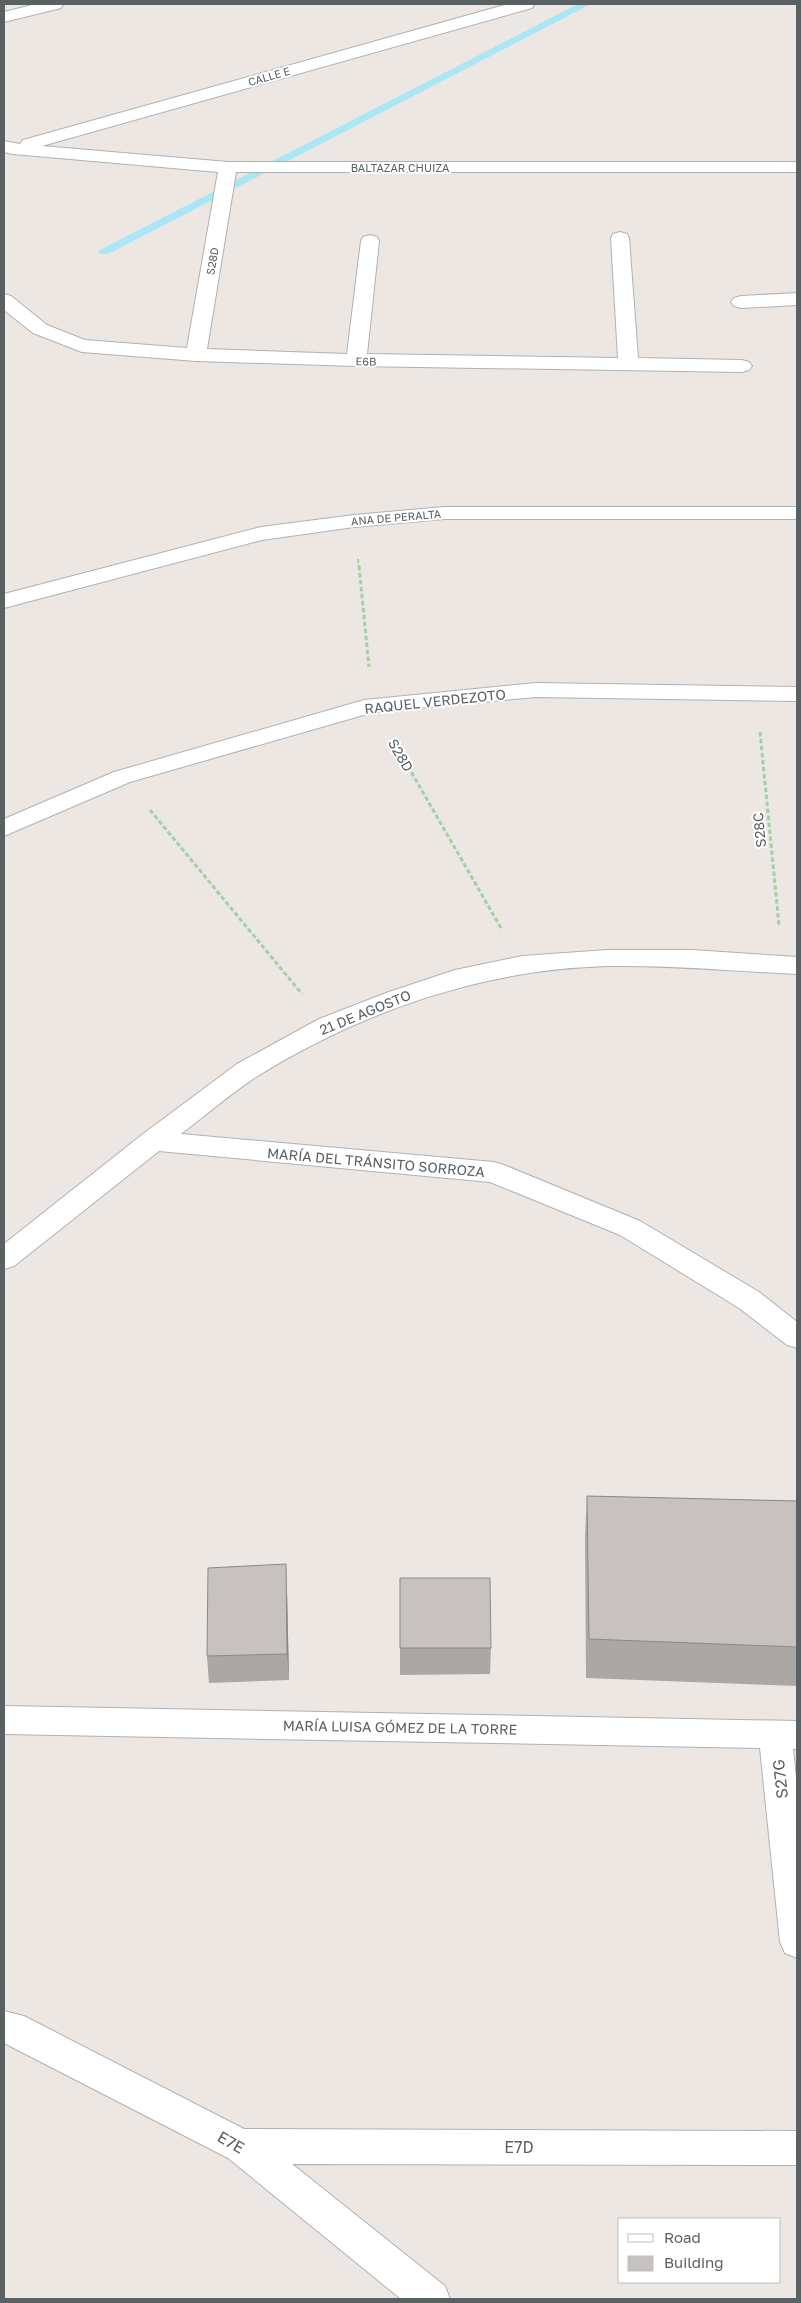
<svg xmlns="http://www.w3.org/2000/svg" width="801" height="2303" font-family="'Golos Text',sans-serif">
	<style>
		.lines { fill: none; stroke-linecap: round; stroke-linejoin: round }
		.stream { fill: #aae7f4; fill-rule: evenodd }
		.minor-casing { stroke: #aeb2b4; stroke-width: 2 }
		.path-far1 { stroke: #a5cfa6; stroke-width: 2; stroke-dasharray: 4 2; stroke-linecap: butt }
		.path { stroke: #a5cfa6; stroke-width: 3; stroke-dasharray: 4.5 2.5; stroke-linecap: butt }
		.minor { fill: #fff; fill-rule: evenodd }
		.wall { fill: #aba7a4 }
		.shaded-wall { fill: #8b8886 }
		.building { fill: #c7c2bf; stroke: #8b8886 }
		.labels { text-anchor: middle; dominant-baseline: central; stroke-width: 4; stroke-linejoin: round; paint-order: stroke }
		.far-street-label { font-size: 11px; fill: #5b6062; stroke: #fff }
		.street-label { font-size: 14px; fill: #5b6062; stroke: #fff }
		.near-street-label { font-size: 16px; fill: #5b6062; stroke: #fff }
	</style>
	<rect width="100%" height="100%" fill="#ece7e3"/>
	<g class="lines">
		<path class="stream" d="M 578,4 L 591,4 L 108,254 L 100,254 L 98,251 Z"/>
		<g class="minor-casing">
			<path id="minor" d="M 36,4 L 63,4 L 61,8 L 4,22 L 4,12 Z
				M 508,4 L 534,4 L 532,8 L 42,146 L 228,162 L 797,162 L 797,172 L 236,172 L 207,349 L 347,354 L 361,241 L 363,237 L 370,235 L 377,237 L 379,241 L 367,354 L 618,358 L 611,238 L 613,234 L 620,232 L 627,234 L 629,238 L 638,358 L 742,360 L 749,362 L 752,366 L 749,370 L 742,372 L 356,366 L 196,361 L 82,352 L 33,333 L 4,310 L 4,294 L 11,296 L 47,325 L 85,340 L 187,348 L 218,172 L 13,154 L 4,152 L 4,141 L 20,144 L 23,140 Z
				M 797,293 L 797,305 L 741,308 L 734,306 L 731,302 L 734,298 L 741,296 Z
				M 444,507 L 797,507 L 797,519 L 444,519 L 354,527 L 262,540 L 4,608 L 4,594 L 261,527 L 354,515 Z
				M 536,683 L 797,687 L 797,701 L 536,697 L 374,712 L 130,782 L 4,836 L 4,819 L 114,772 L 364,700 Z
				M 607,950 L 692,950 L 797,957 L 797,974 C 734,971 672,965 609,966 C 484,969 362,1011 256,1077 C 230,1094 206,1115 181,1134 L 494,1162 L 504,1165 L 640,1221 L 759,1292 L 797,1322 L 797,1348 L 787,1345 L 739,1308 L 620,1235 L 490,1182 L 159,1151 L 14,1266 L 4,1269 L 4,1244 L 143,1134 L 237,1064 L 319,1019 L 386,993 L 455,970 L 522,956 Z
				M 4,1706 L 797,1721 L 797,1749 L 793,1749 L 797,1787 L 797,1958 L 785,1953 L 780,1942 L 760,1748 L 4,1734 Z
				M 4,2011 L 24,2016 L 244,2129 L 797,2131 L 797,2165 L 292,2164 L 445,2286 L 450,2299 L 401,2299 L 228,2158 L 4,2043 Z"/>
		</g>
		<path class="path-far1" d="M 358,559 L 359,568"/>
		<path class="path" d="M 359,566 L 369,667
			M 760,732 L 779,925
			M 394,742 L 501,928
			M 150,810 L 302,994"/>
		<use href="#minor" class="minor"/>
	</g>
	<path class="wall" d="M 587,1496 L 797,1501 L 797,1686 L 586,1678 L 585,1536 Z
		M 400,1578 L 491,1648 L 490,1674 L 400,1675 Z
		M 287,1591 L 289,1680 L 209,1683 L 207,1656 Z"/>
	<path class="shaded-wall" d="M 286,1564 L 287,1591 L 289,1680 L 287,1654 Z"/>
	<path class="building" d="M 587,1496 L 797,1501 L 797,1647 L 589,1639 Z
		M 286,1564 L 287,1654 L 207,1656 L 208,1568 Z
		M 400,1578 L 490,1578 L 491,1648 L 400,1648 Z"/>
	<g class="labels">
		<g class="far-street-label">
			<text transform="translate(269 76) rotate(-16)">CALLE E</text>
			<text x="400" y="167">BALTAZAR CHUIZA</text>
			<text transform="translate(212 261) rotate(-80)">S28D</text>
			<text transform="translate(366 361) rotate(1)">E6B</text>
			<text transform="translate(396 517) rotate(-5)">ANA DE PERALTA</text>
		</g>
		<g class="street-label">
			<text transform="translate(435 701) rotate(-6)">RAQUEL VERDEZOTO</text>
			<text transform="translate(401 755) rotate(60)">S28D</text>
			<text transform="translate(759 830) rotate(-96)">S28C</text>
			<text transform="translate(365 1012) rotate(-22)">21 DE AGOSTO</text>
			<text transform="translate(376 1162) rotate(5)">MARÍA DEL TRÁNSITO SORROZA</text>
			<text transform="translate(400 1727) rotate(1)">MARÍA LUISA GÓMEZ DE LA TORRE</text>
		</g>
		<g class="near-street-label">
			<text transform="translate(780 1779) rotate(-96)">S27G</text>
			<text transform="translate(231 2142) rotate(30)">E7E</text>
			<text x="519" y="2147">E7D</text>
		</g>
	</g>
	<rect width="801" height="2303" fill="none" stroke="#5b6062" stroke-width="10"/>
	<rect x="618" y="2218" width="162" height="65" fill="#ffffff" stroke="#bdbfc0"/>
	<rect x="628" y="2234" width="25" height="8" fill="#ffffff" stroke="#bdbfc0"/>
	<text x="664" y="2243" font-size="15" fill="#5b6062">Road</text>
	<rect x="628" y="2256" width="25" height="15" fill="#c7c2bf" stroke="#bdbfc0"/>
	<text x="664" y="2268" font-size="15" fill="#5b6062">Building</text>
</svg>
